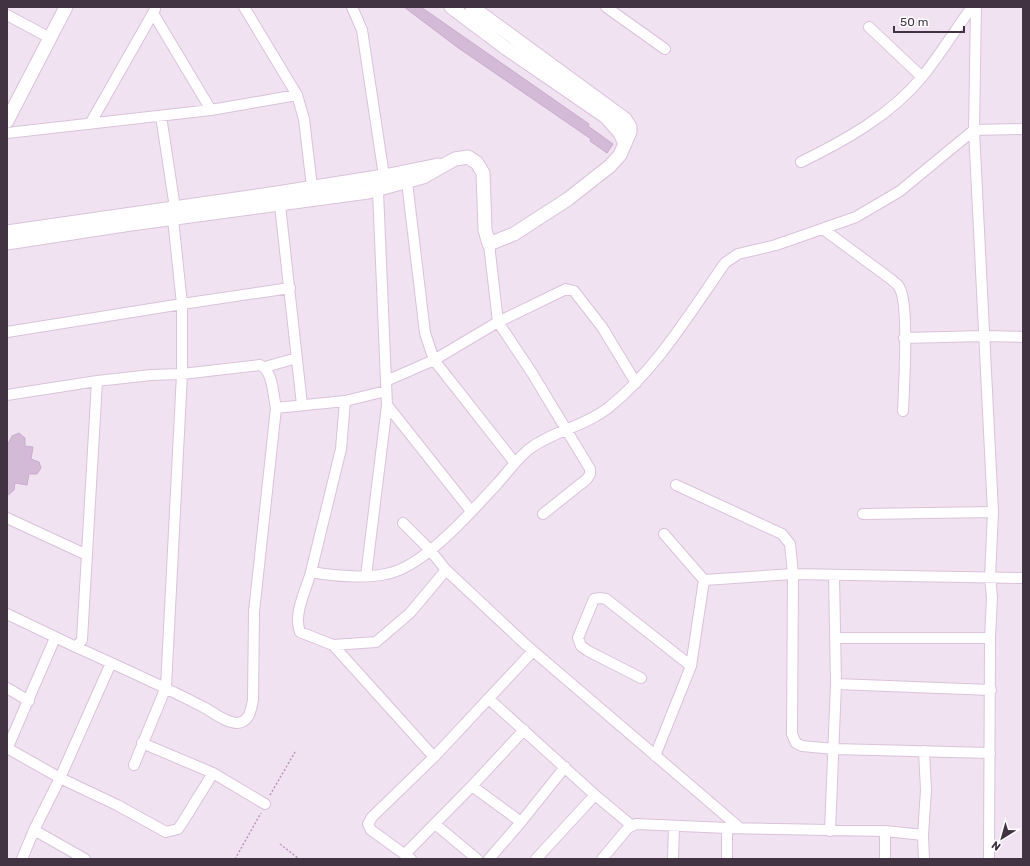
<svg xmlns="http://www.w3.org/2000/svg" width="1030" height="866" font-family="Rubik,sans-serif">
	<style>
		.building { fill: #d3bad7; stroke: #cbabce }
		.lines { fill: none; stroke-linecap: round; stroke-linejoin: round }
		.minor-casing { stroke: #dac2db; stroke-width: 12 }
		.tertiary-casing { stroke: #dac2db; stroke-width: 15 }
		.path { stroke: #bc96bf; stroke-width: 1.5; stroke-dasharray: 2 2; stroke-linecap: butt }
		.minor { stroke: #fff; stroke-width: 10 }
		.tertiary { stroke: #fff; stroke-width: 13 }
	</style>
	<rect width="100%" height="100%" fill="#f1e2f2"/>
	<path class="building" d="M 404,7 L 421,7 L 589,124 L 588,126 L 613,144 L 607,153 L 590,141 L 591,139 L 457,47 Z
		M 19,433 L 25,438 L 25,446 L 33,447 L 31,459 L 39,462 L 41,468 L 37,474 L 29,474 L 27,485 L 15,483 L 14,490 L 7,496 L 7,446 L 12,436 Z"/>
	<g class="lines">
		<g class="minor-casing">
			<path id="minor" d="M 244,7 L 297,95
				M 352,7 L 362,30 L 384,176
				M 606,7 L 665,49
				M 976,7 L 974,130 L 993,512 L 990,577 L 992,597 L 990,638 L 989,859
				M 155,9 L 153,13 L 211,110
				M 7,15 L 50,38
				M 869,27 L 922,77
				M 90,124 L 153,13
				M 7,133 L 211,110 L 297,95 L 304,119 L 312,187
				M 801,162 C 844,141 891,115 922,77 C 940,55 955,30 972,7
				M 407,182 L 425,333 L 434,360 L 515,463
				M 280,205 L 302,405
				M 823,229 L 892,280 C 895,283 899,285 900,289 C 909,305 904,388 903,411
				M 7,332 L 182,304 L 173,219 L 175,208 L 161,116
				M 904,338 L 984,336 L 1023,337
				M 265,367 L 297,358
				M 97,381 L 151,375 L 182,374 L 182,304 L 290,288
				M 386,381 L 434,360 L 498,322 L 489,244
				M 7,395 L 97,381 L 82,640 L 76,647 L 7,614
				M 345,401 L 386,391
				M 387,405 L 471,511
				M 676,485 L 782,534 L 790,544 L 793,574 L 792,734 L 796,743 L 802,746 L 834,749 L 990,753
				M 543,514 L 587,479 L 590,474 L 590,469 L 532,373 L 498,322 L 566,289 L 574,291 L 602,327 L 636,383
				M 863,514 L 993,512
				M 7,518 L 87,555
				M 403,523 L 430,550 L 446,570 L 525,644 L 740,828
				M 664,534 L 704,580 L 691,666
				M 311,572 C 306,590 293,614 300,632 L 333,645 L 376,642 L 410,613 L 446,570
				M 366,576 L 387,405 L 378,191
				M 704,580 L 793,574 L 1023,578
				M 835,638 L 990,638
				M 333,645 L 434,757
				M 76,647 C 120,667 164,686 207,709 C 215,714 227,723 237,723 C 250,722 251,709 253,700 L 254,612 L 276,408 L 345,401 L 341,449 L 311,572 C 336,576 362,579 386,574 C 423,568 472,511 497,484 C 508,472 516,460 528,450 C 552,431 584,427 608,408 C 657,369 689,314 725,263 L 738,254 L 776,245 L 856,217 L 900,191 L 974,130 L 1023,129
				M 641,678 L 588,651 L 581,646 L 578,638 L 594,599 L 600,598 L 606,599 L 691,666 L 655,756
				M 836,684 L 991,690
				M 7,688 L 29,701
				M 489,699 L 595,795
				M 142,743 L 213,773 L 265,804
				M 7,748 L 60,778 L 117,805 L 166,832 L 178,829 L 184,820 L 213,773
				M 7,749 L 55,638
				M 134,765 L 166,687 L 182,374 L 260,365 C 273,370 273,395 276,408
				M 472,786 L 524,730
				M 435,824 L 477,859
				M 34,830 L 85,859
				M 830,831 L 836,684 L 834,575
				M 923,835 L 926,790 L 924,751
				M 405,854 L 472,786 L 521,822 L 565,767
				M 22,859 L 34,830 L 60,778 L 111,663
				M 411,859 L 371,830 L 368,824 L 372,817 L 434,757 L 533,651
				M 489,859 L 521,822
				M 536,859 L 595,795 L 631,825
				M 602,859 L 628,828 L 636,824 L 727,828 L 885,831 L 923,835 L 924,859
				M 673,859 L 674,827
				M 727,859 L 727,828
				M 885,859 L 885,831"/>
		</g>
		<g class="tertiary-casing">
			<path id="tertiary" d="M 451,7 L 507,49 L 606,117 L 620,133 L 625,144
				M 7,121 L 66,7
				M 7,232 L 277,193 L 384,176 L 438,165
				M 7,243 L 131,224 L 368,192 L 423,177 L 455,159 L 468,157 L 477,163 L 483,173 L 485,230 L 489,244 L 514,234 L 568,199 L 610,166 L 620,155 L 630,132 L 630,127 L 625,119 L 472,7"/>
		</g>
		<path class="path" d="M 270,795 L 295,752
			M 280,844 L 299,859
			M 235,859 L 261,813"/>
		<use href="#minor" class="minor"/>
		<use href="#tertiary" class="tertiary"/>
	</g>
	<rect width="1030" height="866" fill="none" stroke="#423343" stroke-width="16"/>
	<g transform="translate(1002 838) rotate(217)" stroke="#ffffff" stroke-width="3" paint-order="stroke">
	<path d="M0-3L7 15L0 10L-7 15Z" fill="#423343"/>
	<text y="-6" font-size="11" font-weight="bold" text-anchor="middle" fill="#423343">N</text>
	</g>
	<path d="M894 26v6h70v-6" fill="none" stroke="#423343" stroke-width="2"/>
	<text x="900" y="26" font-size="12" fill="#423343" stroke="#ffffff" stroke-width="3" paint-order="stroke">50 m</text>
</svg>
